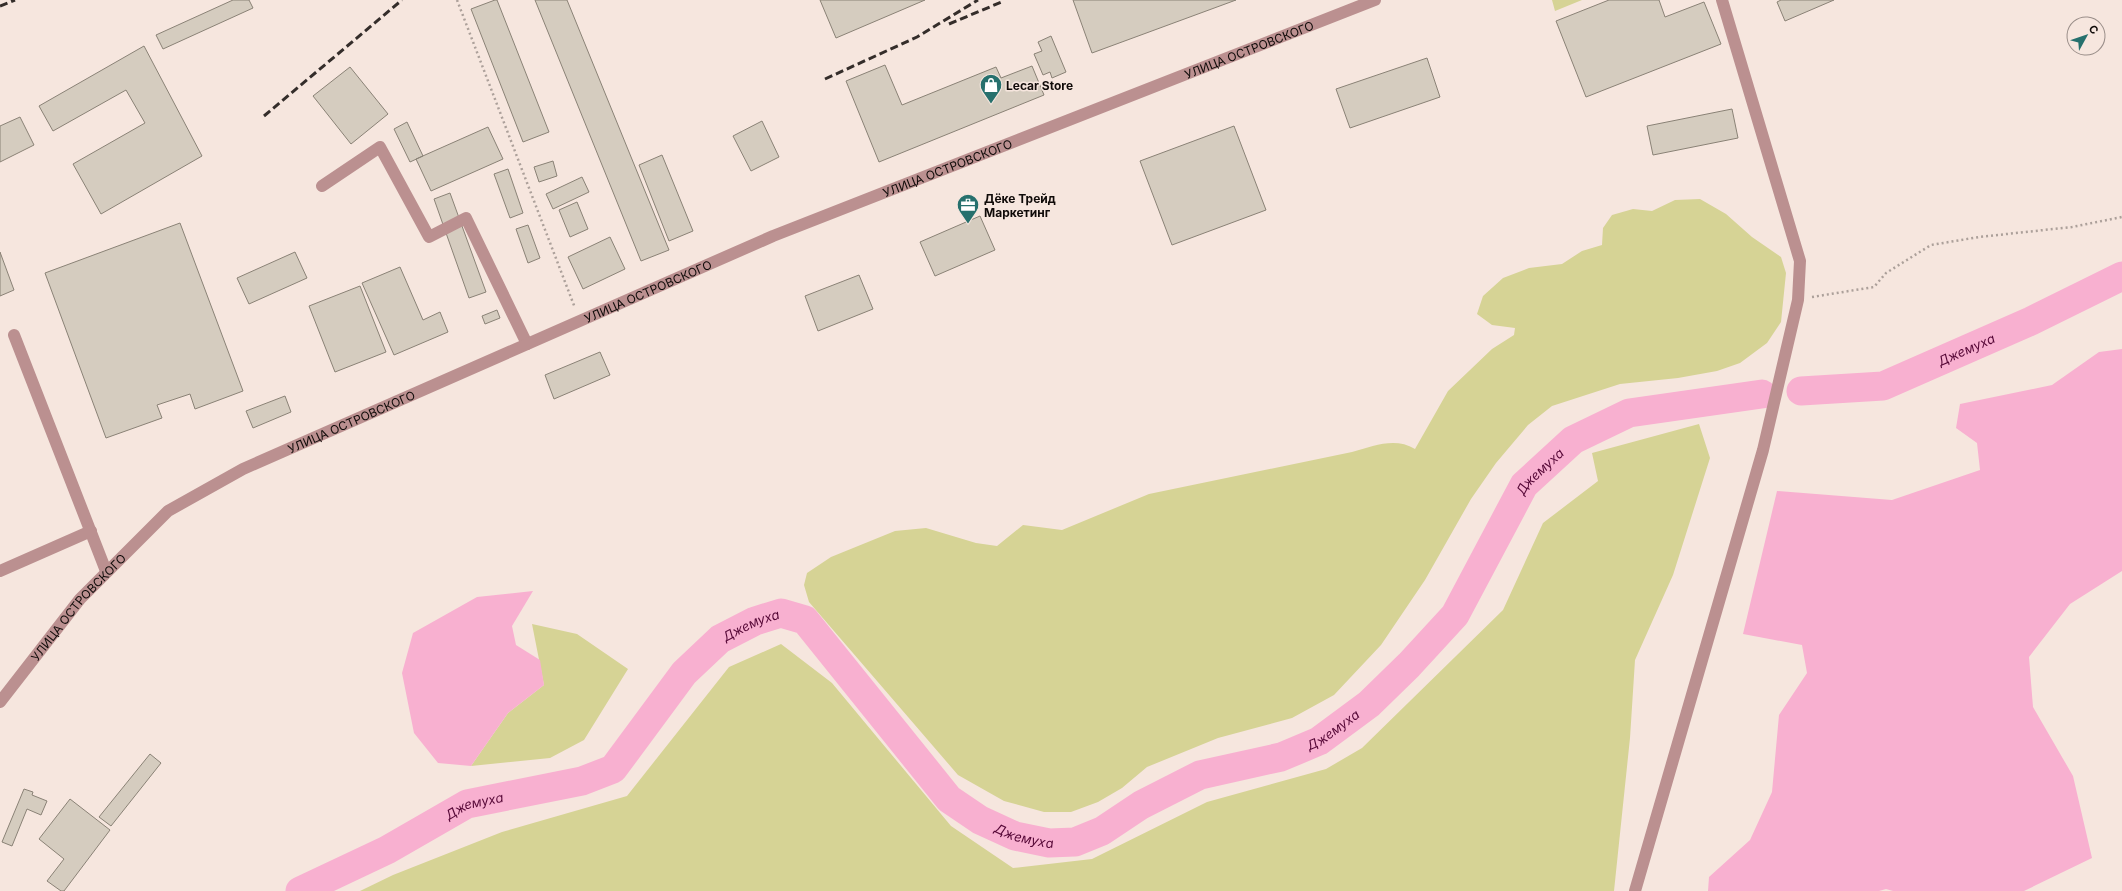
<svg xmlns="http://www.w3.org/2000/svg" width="2122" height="891" font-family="Inter,sans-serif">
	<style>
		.green { fill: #d6d395 }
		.water { fill: #f8b0d0 }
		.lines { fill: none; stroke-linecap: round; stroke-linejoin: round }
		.river { stroke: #f8b0d0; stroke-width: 29 }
		.building { fill: #d5ccbf; stroke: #8a8276 }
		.path { stroke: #aca09a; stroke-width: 2.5; stroke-dasharray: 2 3; stroke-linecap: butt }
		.minor { stroke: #bb9090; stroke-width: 12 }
		.rail { stroke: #342d2a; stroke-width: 3; stroke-dasharray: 8 4; stroke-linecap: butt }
		.labels { text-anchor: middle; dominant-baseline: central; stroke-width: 3; stroke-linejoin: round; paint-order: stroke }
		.street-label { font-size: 12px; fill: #100b09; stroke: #f6e6de }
		.poi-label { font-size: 12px; font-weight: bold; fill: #100b09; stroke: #f6e6de; text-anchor: start }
		.water-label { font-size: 13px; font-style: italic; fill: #540635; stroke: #f6e6de }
	</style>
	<rect width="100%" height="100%" fill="#f6e6de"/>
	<path class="green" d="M 1552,0 L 1582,0 L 1555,11 Z
		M 1700,199 L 1726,214 L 1752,237 L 1781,257 L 1786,273 L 1781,322 L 1767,343 L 1740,363 L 1717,371 L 1678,378 L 1620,384 L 1552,406 L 1528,425 L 1496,463 L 1471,499 L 1425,580 L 1381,645 L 1334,695 L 1292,718 L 1218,738 L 1147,767 L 1122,788 L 1098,802 L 1071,812 L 1044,812 L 1004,801 L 958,775 L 809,602 L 804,585 L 807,573 L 831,557 L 895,531 L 926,528 L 976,543 L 997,546 L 1023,525 L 1062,530 L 1149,494 L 1352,452 C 1374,446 1395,437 1415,449 L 1448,391 L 1492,349 L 1514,335 L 1515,328 L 1492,325 L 1477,314 L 1483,296 L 1503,278 L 1529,268 L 1562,264 L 1582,251 L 1602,245 L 1603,228 L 1612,215 L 1633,209 L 1652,211 L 1675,200 Z
		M 1699,424 L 1710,458 L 1673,575 L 1635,660 L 1630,738 L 1614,891 L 360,891 L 393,875 L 502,832 L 627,796 L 729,667 L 781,644 L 832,683 L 951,826 L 1013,868 L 1092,859 L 1207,802 L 1326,769 L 1362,748 L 1503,610 L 1543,523 L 1598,481 L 1592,453 Z
		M 532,624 L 577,634 L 628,669 L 584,740 L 550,758 L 471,766 L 508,713 L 544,685 Z"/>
	<path class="water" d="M 2122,349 L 2122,571 L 2070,604 L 2029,657 L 2033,707 L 2073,776 L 2092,858 L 2024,891 L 1893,891 L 1886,889 L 1879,891 L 1708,891 L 1709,877 L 1750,840 L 1772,792 L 1779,715 L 1807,673 L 1802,645 L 1743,634 L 1777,491 L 1892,500 L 1980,470 L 1977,443 L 1956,428 L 1960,404 L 2052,385 L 2099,352 Z
		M 533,591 L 512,626 L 516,645 L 540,660 L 544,685 L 508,713 L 471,766 L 438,763 L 414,733 L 402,673 L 413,633 L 477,597 Z"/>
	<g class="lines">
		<g class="river">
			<path id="s1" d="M 1801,391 L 1883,386 L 2031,321 L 2122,276"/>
			<path id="s2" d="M 300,891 L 387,850 L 467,804 L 582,781 L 613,769 L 684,673 L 720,639 L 755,621 L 781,613 L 805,620 L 949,799 L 980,820 L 1015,836 L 1049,843 L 1075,842 L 1102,831 L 1141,805 L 1200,775 L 1281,757 L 1319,741 L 1369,704 L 1409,665 L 1455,615 L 1524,485 L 1573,440 L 1629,413 L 1762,394"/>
		</g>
	</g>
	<path class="building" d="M 233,0 L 249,0 L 253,8 L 163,49 L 156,35 Z
		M 495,0 L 497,0 L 549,132 L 523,142 L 471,9 Z
		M 535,0 L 567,0 L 669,250 L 641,261 Z
		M 820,0 L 925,0 L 836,38 Z
		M 1073,0 L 1236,0 L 1092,53 Z
		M 1609,0 L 1659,0 L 1665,17 L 1704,2 L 1721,44 L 1586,97 L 1556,21 Z
		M 1781,0 L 1834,0 L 1785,21 L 1777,2 Z
		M 1051,36 L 1066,72 L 1052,78 L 1050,72 L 1043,75 L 1034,54 L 1042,51 L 1038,42 Z
		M 144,46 L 202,156 L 101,214 L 73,164 L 145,123 L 126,90 L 53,131 L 39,106 Z
		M 1427,58 L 1440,97 L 1350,128 L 1336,89 Z
		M 885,65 L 902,105 L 996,67 L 1001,78 L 1032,66 L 1044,95 L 879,162 L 846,81 Z
		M 350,67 L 388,114 L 351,144 L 313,96 Z
		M 1732,109 L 1738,138 L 1653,155 L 1647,126 Z
		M 20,117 L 34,145 L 0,162 L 0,126 Z
		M 762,121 L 779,157 L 751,171 L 733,136 Z
		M 407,122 L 423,156 L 410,162 L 394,129 Z
		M 1234,126 L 1266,210 L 1172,245 L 1140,161 Z
		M 488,127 L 503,159 L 431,191 L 416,159 Z
		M 662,155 L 693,231 L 669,241 L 639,165 Z
		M 553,161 L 557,176 L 539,182 L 534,167 Z
		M 508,169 L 523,213 L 510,218 L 494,174 Z
		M 582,177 L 589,192 L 553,209 L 546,194 Z
		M 450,193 L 486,292 L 469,298 L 434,199 Z
		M 577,202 L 588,229 L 570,237 L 559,210 Z
		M 980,216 L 995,250 L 935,276 L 920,242 Z
		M 180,223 L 243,391 L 195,409 L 190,394 L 157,405 L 162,418 L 106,438 L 45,273 Z
		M 528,225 L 540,258 L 528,263 L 516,229 Z
		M 610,237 L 625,269 L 583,289 L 568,257 Z
		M 0,252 L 14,290 L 0,296 Z
		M 295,252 L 307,278 L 249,304 L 237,278 Z
		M 400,267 L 423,320 L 440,312 L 448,332 L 394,355 L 362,283 Z
		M 859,275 L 873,309 L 818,331 L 805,296 Z
		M 360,286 L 386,352 L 335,372 L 309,306 Z
		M 497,310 L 500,318 L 485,324 L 482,316 Z
		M 600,352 L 610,375 L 554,399 L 545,375 Z
		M 285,396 L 291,412 L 253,428 L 246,411 Z
		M 150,754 L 161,763 L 111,826 L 99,817 Z
		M 24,789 L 33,792 L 32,795 L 47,801 L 41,815 L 27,809 L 12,846 L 2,842 Z
		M 70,799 L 110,830 L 64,891 L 61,891 L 47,881 L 64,859 L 39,839 Z"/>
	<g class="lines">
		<path class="path" d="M 457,0 L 575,308
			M 1812,297 L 1874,287 L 1886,273 L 1931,245 L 1979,237 L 2072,227 L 2122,217"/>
		<g class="minor">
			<path d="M 322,186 L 380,147 L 429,237 L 466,218 L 527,344"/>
			<path d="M 14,335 L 106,571"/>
			<path d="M 0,571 L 91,531"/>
			<path id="s3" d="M 0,702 L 80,599 L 168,511 L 243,469 L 773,236 L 1375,0"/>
			<path d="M 1635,891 L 1763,450 L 1798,300 L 1800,261 L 1722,0"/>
		</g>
		<path class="rail" d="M 0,6 L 15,0
			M 949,24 L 1004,1
			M 825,79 L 917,37 L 978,0
			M 264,116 L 402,0"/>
	</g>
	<defs>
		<g id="shop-pin" transform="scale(1.15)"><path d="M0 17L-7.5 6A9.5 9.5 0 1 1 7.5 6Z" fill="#26706d" stroke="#f6e6de"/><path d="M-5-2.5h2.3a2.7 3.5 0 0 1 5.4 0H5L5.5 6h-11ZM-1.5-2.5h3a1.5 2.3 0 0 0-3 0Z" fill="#fff"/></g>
		<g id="office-pin" transform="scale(1.15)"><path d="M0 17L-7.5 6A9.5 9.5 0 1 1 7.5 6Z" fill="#26706d" stroke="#f6e6de"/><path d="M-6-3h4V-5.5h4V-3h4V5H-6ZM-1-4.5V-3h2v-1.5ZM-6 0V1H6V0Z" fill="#fff"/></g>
	</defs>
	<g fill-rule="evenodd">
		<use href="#shop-pin" x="991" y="85"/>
		<use href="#office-pin" x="968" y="205"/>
	</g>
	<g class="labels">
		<g class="street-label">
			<text stroke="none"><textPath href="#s3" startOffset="1431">УЛИЦА ОСТРОВСКОГО</textPath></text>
			<text stroke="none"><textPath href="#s3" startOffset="1107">УЛИЦА ОСТРОВСКОГО</textPath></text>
			<text stroke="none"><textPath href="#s3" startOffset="783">УЛИЦА ОСТРОВСКОГО</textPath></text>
			<text stroke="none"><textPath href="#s3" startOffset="459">УЛИЦА ОСТРОВСКОГО</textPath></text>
			<text stroke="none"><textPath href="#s3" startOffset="123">УЛИЦА ОСТРОВСКОГО</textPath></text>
		</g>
		<g class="poi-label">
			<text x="1006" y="85">Lecar Store</text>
			<text x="984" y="198">Дёке Трейд<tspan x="984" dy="14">Маркетинг</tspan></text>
		</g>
		<g class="water-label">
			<text stroke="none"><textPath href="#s1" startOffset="173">Джемуха</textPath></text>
			<text stroke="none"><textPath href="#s2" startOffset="1586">Джемуха</textPath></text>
			<text stroke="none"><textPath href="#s2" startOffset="542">Джемуха</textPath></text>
			<text stroke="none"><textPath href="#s2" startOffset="1250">Джемуха</textPath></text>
			<text stroke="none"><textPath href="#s2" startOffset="195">Джемуха</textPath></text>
			<text stroke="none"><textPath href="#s2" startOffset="914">Джемуха</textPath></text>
		</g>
	</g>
	<g transform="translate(2086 36) rotate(50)"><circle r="19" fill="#f6e6de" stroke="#9a8e89"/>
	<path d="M0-3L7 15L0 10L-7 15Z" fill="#26706d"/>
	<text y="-6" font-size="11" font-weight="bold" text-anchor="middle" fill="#100b09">С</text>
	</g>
</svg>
